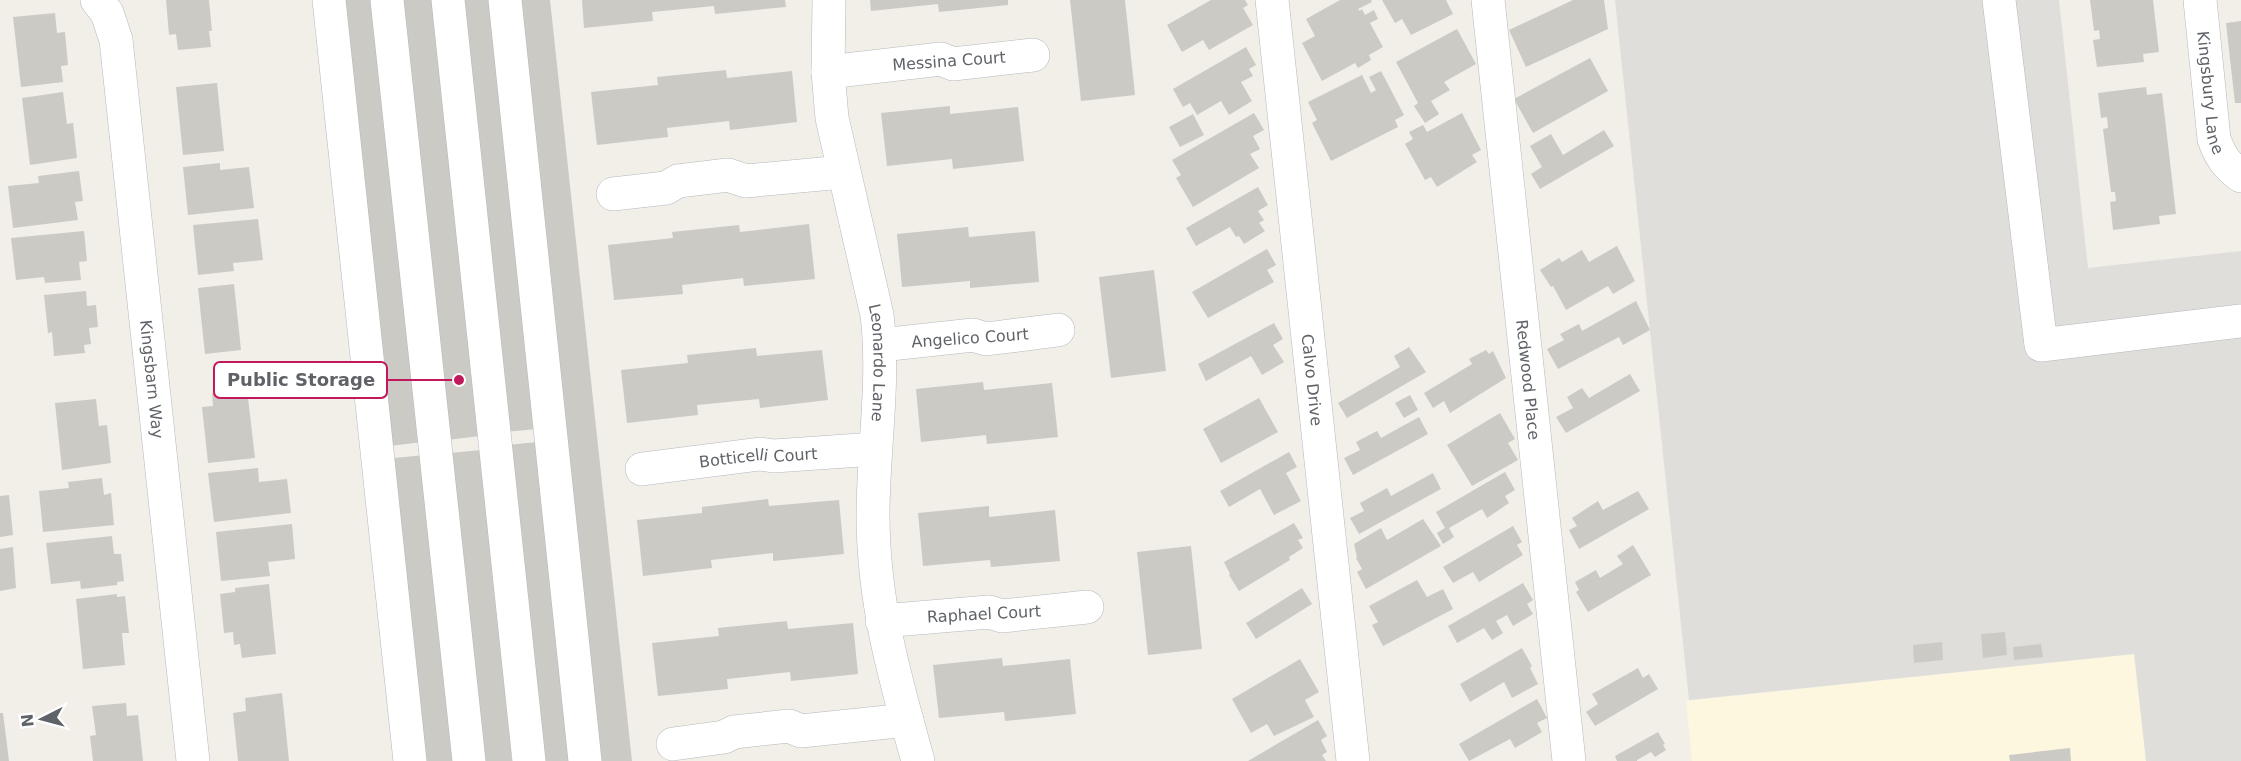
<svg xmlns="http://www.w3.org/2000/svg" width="2241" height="761" font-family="'DejaVu Sans',sans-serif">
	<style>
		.commercial { fill: #fef7e0 }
		.industrial { fill: #e0deda }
		.building { fill: #cccac5 }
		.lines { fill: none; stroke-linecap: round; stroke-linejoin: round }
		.minor-casing { stroke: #b5b8bc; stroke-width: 34 }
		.minor { stroke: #fff; stroke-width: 33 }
		.labels { text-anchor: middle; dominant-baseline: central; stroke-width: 5; stroke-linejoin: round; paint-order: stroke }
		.street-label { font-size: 16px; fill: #5f6368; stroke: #fff }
		.leader { fill: none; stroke: #c2185b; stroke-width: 2 }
		.callout-dot { fill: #c2185b; stroke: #fff; stroke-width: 2 }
		.callout { fill: #fff; stroke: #c2185b; stroke-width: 2 }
		.callout-label { font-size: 18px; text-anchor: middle; font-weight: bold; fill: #5f6368 }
	</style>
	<rect width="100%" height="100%" fill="#f1efe8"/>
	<path class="commercial" d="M 2135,654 L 2146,761 L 1692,761 L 1686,701 Z"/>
	<path class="industrial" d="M 1615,0 L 2059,0 L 2088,268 L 2241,251 L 2241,761 L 2146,761 L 2134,654 L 1689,700 Z"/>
	<path class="building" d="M 166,0 L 209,0 L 212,31 L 209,31 L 211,47 L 178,50 L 176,34 L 169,35 Z
		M 341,0 L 376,0 L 423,442 L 389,446 Z
		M 401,0 L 434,0 L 480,436 L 447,440 Z
		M 461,0 L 491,0 L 536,429 L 506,432 Z
		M 518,0 L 550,0 L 632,761 L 600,761 Z
		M 582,0 L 785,0 L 786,7 L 715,14 L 714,6 L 652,12 L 653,21 L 584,28 Z
		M 870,0 L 1008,0 L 1008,5 L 939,12 L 938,4 L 871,11 Z
		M 1070,0 L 1125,0 L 1135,95 L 1081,101 Z
		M 1211,0 L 1245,0 L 1248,5 L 1243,8 L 1253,25 L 1209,50 L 1203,40 L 1182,52 L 1167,25 Z
		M 1340,0 L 1371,0 L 1372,2 L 1358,9 L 1360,11 L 1362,9 L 1365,15 L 1374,10 L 1378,19 L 1370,23 L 1383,47 L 1369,55 L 1371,60 L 1358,68 L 1355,63 L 1322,81 L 1302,43 L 1315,36 L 1306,19 Z
		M 1382,0 L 1446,0 L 1453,14 L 1411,35 L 1402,19 L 1395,23 Z
		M 1573,0 L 1604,0 L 1608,29 L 1526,67 L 1509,30 Z
		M 2090,0 L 2153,0 L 2159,52 L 2143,54 L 2144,62 L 2097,67 L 2093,40 L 2100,39 L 2099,30 L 2094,31 Z
		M 55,13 L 57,33 L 65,32 L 68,65 L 61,66 L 63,82 L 21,87 L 13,17 Z
		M 2241,21 L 2241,103 L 2235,103 L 2226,23 Z
		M 1457,29 L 1476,64 L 1444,82 L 1450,90 L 1431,101 L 1439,114 L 1425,123 L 1414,106 L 1418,103 L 1396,62 Z
		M 1246,47 L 1256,65 L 1249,69 L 1253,76 L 1241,82 L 1252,101 L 1229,115 L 1221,101 L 1197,115 L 1190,103 L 1183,107 L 1173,89 Z
		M 1590,58 L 1608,91 L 1533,133 L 1514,99 Z
		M 726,70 L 727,78 L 792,71 L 797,122 L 730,130 L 729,121 L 667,128 L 668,137 L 597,145 L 591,92 L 658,85 L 657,77 Z
		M 1381,71 L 1404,115 L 1395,120 L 1398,127 L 1331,161 L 1312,123 L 1317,120 L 1308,102 L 1362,75 L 1371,93 L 1376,90 L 1369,77 Z
		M 217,83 L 224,151 L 183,155 L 176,87 Z
		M 2146,87 L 2147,95 L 2162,93 L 2176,214 L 2159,216 L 2160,224 L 2113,230 L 2110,202 L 2116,201 L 2115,192 L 2111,192 L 2103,129 L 2108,128 L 2107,117 L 2101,118 L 2098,93 Z
		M 63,92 L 67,124 L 73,123 L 77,158 L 30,165 L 22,98 Z
		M 950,106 L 950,114 L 1018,107 L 1024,161 L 953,169 L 952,159 L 887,166 L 881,113 Z
		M 1254,113 L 1264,130 L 1253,136 L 1260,149 L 1250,154 L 1259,168 L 1193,207 L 1176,178 L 1181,175 L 1172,160 Z
		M 1462,113 L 1481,150 L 1472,155 L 1477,162 L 1437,187 L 1431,177 L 1425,180 L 1405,144 L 1413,139 L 1409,132 L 1423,125 L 1427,132 Z
		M 1193,114 L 1204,135 L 1180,147 L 1169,127 Z
		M 1604,130 L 1614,146 L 1540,189 L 1531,174 L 1542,167 L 1530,146 L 1551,134 L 1563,155 Z
		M 220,163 L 220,170 L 249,167 L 254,208 L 188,215 L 183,167 Z
		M 79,171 L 83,201 L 75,202 L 78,220 L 13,228 L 8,186 L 39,183 L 38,176 Z
		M 1258,187 L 1268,205 L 1258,211 L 1264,220 L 1259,223 L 1265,231 L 1244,244 L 1239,236 L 1236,237 L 1230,227 L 1196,246 L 1186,228 Z
		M 258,219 L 263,260 L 233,263 L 234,271 L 198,275 L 193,225 Z
		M 809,224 L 815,279 L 744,286 L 743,278 L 682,285 L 683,294 L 614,300 L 608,245 L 673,238 L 672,232 L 739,225 L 740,232 Z
		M 968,227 L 969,237 L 1035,231 L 1039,282 L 970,288 L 970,281 L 902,287 L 897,234 Z
		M 84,231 L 87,261 L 79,262 L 81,280 L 45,283 L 44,277 L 16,280 L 11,238 Z
		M 1617,246 L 1635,281 L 1613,294 L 1608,286 L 1566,310 L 1553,286 L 1551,287 L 1540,270 L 1559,258 L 1562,262 L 1582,250 L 1589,262 Z
		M 1267,249 L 1276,265 L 1267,270 L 1274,282 L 1208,318 L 1192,292 Z
		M 1154,270 L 1166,371 L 1111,378 L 1099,277 Z
		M 234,284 L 241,350 L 205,354 L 198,288 Z
		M 86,291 L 87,306 L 96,305 L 98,327 L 89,328 L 91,344 L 84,345 L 85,353 L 54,356 L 52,332 L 48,333 L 44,295 Z
		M 1636,301 L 1650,330 L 1623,345 L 1619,337 L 1558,369 L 1547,349 L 1564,340 L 1560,334 L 1579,324 L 1582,331 Z
		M 1274,323 L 1283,339 L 1273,345 L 1284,362 L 1262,375 L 1251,356 L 1206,381 L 1198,364 Z
		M 1409,347 L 1426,372 L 1347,418 L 1338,403 L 1400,367 L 1394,356 Z
		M 756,348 L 757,356 L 822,350 L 828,400 L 760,408 L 759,399 L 697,405 L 698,415 L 627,423 L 621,370 L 688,363 L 687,355 Z
		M 1486,350 L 1489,354 L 1493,351 L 1506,378 L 1450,413 L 1444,401 L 1433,408 L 1424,393 L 1472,364 L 1469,359 Z
		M 1630,374 L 1640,391 L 1566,433 L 1556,417 L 1573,408 L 1567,397 L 1582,388 L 1589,398 Z
		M 983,382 L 984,390 L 1052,383 L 1058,437 L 987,444 L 986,435 L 921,442 L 916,389 Z
		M 247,389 L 255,458 L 208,463 L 202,407 L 213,406 L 212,393 Z
		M 1410,395 L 1418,410 L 1404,418 L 1395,403 Z
		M 1259,398 L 1278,432 L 1221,463 L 1203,429 Z
		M 96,399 L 99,426 L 107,425 L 111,463 L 62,470 L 55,403 Z
		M 1500,413 L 1515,439 L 1508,443 L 1518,460 L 1472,486 L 1447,445 Z
		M 1419,417 L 1428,434 L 1353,475 L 1344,458 L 1360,450 L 1356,442 L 1377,431 L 1381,438 Z
		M 537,442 L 571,761 L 541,761 L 507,445 Z
		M 481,450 L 512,761 L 481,761 L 450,453 Z
		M 1289,452 L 1297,467 L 1286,473 L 1301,501 L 1274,515 L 1260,489 L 1229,507 L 1220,491 Z
		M 425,455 L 456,761 L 425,761 L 394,458 Z
		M 258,468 L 259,482 L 287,479 L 291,513 L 214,522 L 208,473 Z
		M 1505,472 L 1515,490 L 1505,496 L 1509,503 L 1487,518 L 1482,509 L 1449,528 L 1454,537 L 1443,544 L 1437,533 L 1445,528 L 1436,512 Z
		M 1433,473 L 1441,489 L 1359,534 L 1350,518 L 1364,511 L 1360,503 L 1387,488 L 1391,496 Z
		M 102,478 L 104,495 L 111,493 L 114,525 L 43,532 L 39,491 L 69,488 L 68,482 Z
		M 1638,491 L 1649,509 L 1579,549 L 1569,530 L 1577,526 L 1572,518 L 1598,501 L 1603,510 Z
		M 9,495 L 13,535 L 0,537 L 0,496 Z
		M 768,499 L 769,506 L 839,500 L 844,554 L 773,561 L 773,553 L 711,560 L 712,568 L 643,576 L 637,520 L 702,513 L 702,507 Z
		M 989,506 L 989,517 L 1055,510 L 1060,561 L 991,567 L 990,560 L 923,566 L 918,513 Z
		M 1423,519 L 1441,546 L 1366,589 L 1357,572 L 1362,569 L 1356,558 L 1357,557 L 1354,544 L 1381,528 L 1387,540 Z
		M 1294,523 L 1303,538 L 1298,540 L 1303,548 L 1289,557 L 1290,560 L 1239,591 L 1229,575 L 1230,574 L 1224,562 Z
		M 292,524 L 295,559 L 268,562 L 270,576 L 221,581 L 216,532 Z
		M 1513,526 L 1522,542 L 1517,545 L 1523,555 L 1479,582 L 1473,572 L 1453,583 L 1443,567 Z
		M 112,536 L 114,554 L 121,554 L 124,581 L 117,582 L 117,585 L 81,589 L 80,581 L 51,584 L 46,543 Z
		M 1633,545 L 1651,575 L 1588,612 L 1576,592 L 1579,590 L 1575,582 L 1596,570 L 1600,578 L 1623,564 L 1617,556 Z
		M 1191,546 L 1202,649 L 1148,655 L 1137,552 Z
		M 13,547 L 16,588 L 0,591 L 0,549 Z
		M 1417,580 L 1427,597 L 1443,589 L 1453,609 L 1383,646 L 1372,625 L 1378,622 L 1369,606 Z
		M 1523,583 L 1533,600 L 1527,604 L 1533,614 L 1513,626 L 1507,615 L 1496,621 L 1503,633 L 1492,640 L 1484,628 L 1457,643 L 1448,626 Z
		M 269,584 L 276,654 L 242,658 L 240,644 L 234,645 L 233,632 L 224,633 L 220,594 L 235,592 L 235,588 Z
		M 1302,588 L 1312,604 L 1256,639 L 1246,623 Z
		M 117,594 L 117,597 L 125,596 L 129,633 L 122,633 L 125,665 L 83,669 L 76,599 Z
		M 787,621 L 788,629 L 853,623 L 858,674 L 791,681 L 790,672 L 727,679 L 728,689 L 658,696 L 652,643 L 719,636 L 718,628 Z
		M 2005,632 L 2007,655 L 1983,658 L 1981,634 Z
		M 1942,642 L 1943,660 L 1914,663 L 1913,645 Z
		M 2041,644 L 2043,657 L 2014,660 L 2013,647 Z
		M 1522,648 L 1532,666 L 1530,668 L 1538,684 L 1512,698 L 1504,682 L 1470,702 L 1460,684 Z
		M 1002,658 L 1003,666 L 1070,659 L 1076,714 L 1005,721 L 1004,712 L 939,718 L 933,665 Z
		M 1300,659 L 1319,692 L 1305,700 L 1314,717 L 1274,736 L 1267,724 L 1251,733 L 1232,699 Z
		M 1638,668 L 1643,678 L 1649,674 L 1658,689 L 1595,726 L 1586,712 L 1598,704 L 1592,694 Z
		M 282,693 L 289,761 L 238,761 L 233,713 L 246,711 L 245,698 Z
		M 1537,699 L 1547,718 L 1537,723 L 1542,732 L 1515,748 L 1510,739 L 1469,761 L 1459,744 Z
		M 126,703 L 127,716 L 138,715 L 143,761 L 93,761 L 90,736 L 96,735 L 92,706 Z
		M 0,713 L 3,713 L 9,761 L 0,761 Z
		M 1318,720 L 1327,736 L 1321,740 L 1327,752 L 1322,755 L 1326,761 L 1248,761 Z
		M 1658,732 L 1665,744 L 1663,745 L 1666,750 L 1655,757 L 1651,752 L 1637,760 L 1637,761 L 1617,761 L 1615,756 Z
		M 2070,748 L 2071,761 L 2010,761 L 2009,755 Z"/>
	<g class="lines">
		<g class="minor-casing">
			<g id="minor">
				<path id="s1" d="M 97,0 L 107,13 L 116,40 L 193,761"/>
				<path d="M 329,0 L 410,761"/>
				<path d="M 387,0 L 469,761"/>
				<path d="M 448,0 L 529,761"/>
				<path d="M 505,0 L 585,761"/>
				<path id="s2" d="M 829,0 L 828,72 L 832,118 L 877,315 C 885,381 873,449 873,515 C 873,602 895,679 918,761"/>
				<path id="s3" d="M 1272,0 L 1353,761"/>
				<path id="s4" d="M 1488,0 L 1569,761"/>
				<path d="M 1999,0 L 2041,345 L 2241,321"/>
				<path id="s5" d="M 2200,0 L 2214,139 C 2220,156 2227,166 2241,176"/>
				<path d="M 828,72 L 941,59 L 953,64 L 1033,55"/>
				<path d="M 613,194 L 666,188 L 678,181 L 728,175 L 746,181 L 843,172"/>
				<path d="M 881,345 L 973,335 L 986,339 L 1058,330"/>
				<path id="s6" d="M 642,469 L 760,454 L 774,456 L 875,449"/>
				<path d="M 882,621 L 989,612 L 1002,616 L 1087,607"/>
				<path d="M 673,744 L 724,737 L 734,732 L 789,726 L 801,731 L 907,720"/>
			</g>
		</g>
		<use href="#minor" class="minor"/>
	</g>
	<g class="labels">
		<g class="street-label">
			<text transform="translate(949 61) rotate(-4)">Messina Court</text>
			<text stroke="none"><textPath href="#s5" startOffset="93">Kingsbury Lane</textPath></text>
			<text transform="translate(970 338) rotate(-4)">Angelico Court</text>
			<text stroke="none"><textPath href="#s2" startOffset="368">Leonardo Lane</textPath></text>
			<text stroke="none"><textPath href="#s1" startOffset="386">Kingsbarn Way</textPath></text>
			<text stroke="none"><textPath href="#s4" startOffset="382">Redwood Place</textPath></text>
			<text stroke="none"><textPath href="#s3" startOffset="382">Calvo Drive</textPath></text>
			<text stroke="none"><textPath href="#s6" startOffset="117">Botticelli Court</textPath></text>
			<text transform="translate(984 614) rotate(-3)">Raphael Court</text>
		</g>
	</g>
	<path class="leader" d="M459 380L387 380"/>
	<circle class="callout-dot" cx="459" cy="380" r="6"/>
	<rect class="callout" x="214" y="362" width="173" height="36" rx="6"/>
	<g class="callout-label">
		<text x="301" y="386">Public Storage</text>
	</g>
	<g transform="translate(42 719) rotate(264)" stroke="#ffffff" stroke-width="4.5" paint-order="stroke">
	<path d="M0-4.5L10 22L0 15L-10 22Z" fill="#5f6368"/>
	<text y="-9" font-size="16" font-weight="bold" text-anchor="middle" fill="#5f6368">N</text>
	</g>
</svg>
